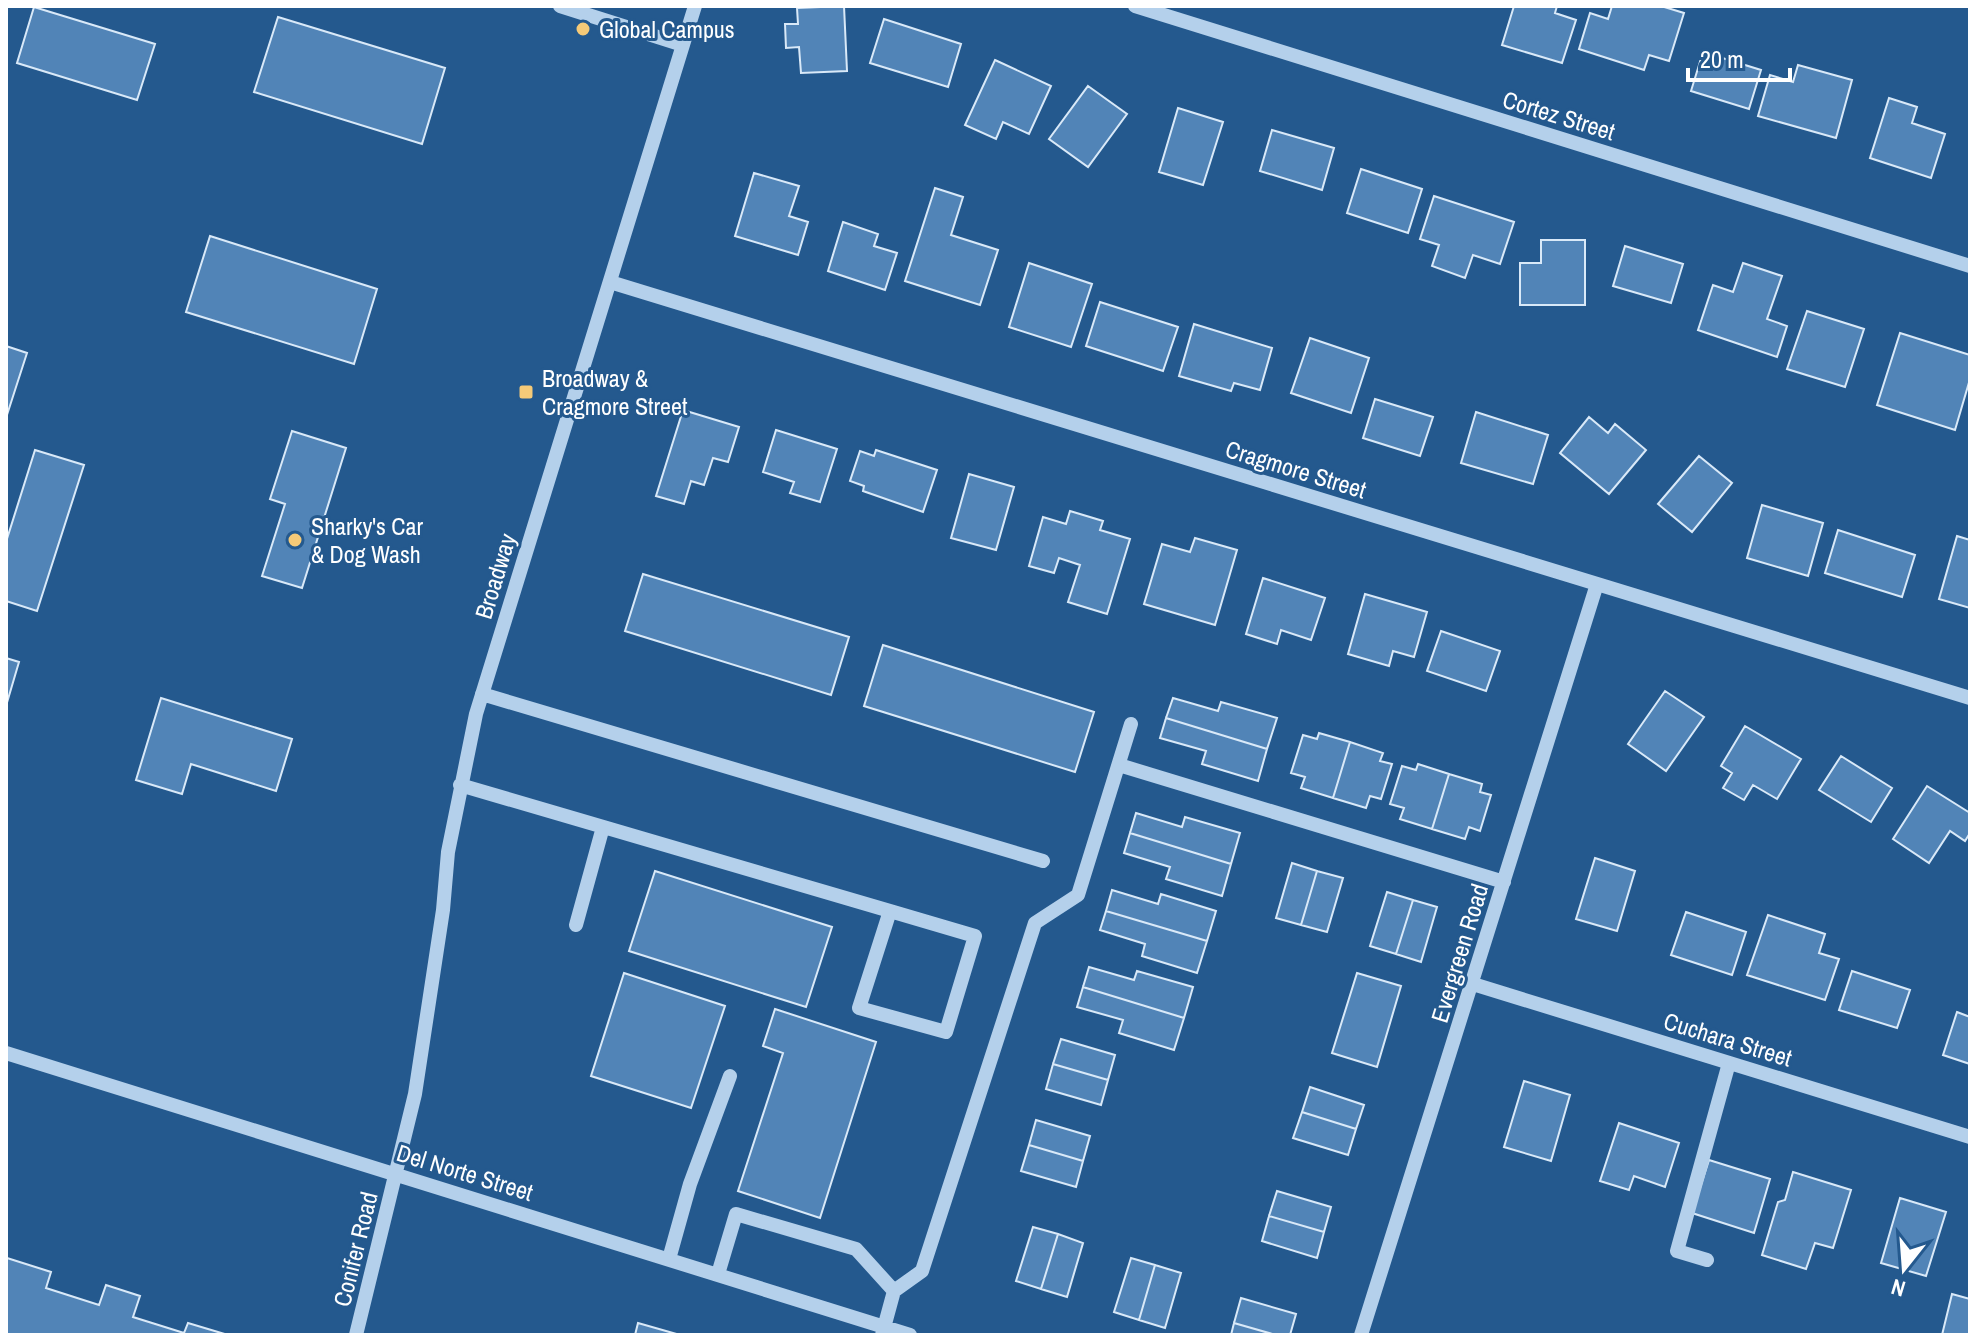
<svg xmlns="http://www.w3.org/2000/svg" width="1976" height="1341" font-family="'Archivo Narrow',sans-serif">
	<style>
		.building { fill: #5184b7; stroke: #d9e9f8; stroke-width: 2 }
		.lines { fill: none; stroke-linecap: round; stroke-linejoin: round }
		.minor { stroke: #b4d0eb; stroke-width: 14 }
		.poi-dot { fill: #f5ca78; stroke: #24598e; stroke-width: 3 }
		.labels { text-anchor: middle; dominant-baseline: central; stroke-width: 6; stroke-linejoin: round; paint-order: stroke }
		.poi-label { font-size: 24px; fill: #fff; stroke: #24598e; text-anchor: start }
		.street-label { font-size: 24px; fill: #fff; stroke: #24598e }
	</style>
	<rect width="100%" height="100%" fill="#24598e"/>
	<path class="building" d="M 844,6 L 847,71 L 801,73 L 799,47 L 786,48 L 785,24 L 798,24 L 797,8 Z
		M 1514,6 L 1557,6 L 1555,13 L 1576,20 L 1562,63 L 1502,45 Z
		M 1612,6 L 1661,6 L 1684,13 L 1669,61 L 1649,55 L 1644,70 L 1579,49 L 1590,13 L 1608,19 Z
		M 34,7 L 155,44 L 137,100 L 17,63 Z
		M 278,17 L 445,68 L 422,144 L 254,92 Z
		M 884,19 L 961,44 L 948,87 L 870,63 Z
		M 1703,52 L 1761,70 L 1749,109 L 1691,91 Z
		M 995,60 L 1051,86 L 1029,134 L 1003,122 L 996,139 L 965,125 Z
		M 1798,65 L 1852,80 L 1836,138 L 1758,116 L 1770,75 L 1793,82 Z
		M 1088,86 L 1127,114 L 1088,167 L 1049,139 Z
		M 1889,98 L 1917,107 L 1912,123 L 1945,134 L 1931,178 L 1870,158 Z
		M 1178,108 L 1223,122 L 1203,185 L 1159,172 Z
		M 1272,130 L 1334,148 L 1322,190 L 1260,171 Z
		M 1361,169 L 1422,189 L 1408,233 L 1347,213 Z
		M 754,173 L 799,186 L 789,216 L 808,222 L 798,255 L 735,236 Z
		M 935,188 L 963,197 L 951,235 L 998,250 L 980,305 L 905,281 Z
		M 1434,196 L 1514,222 L 1500,264 L 1473,255 L 1465,278 L 1432,266 L 1439,245 L 1420,239 Z
		M 843,222 L 878,234 L 874,246 L 897,253 L 885,290 L 828,271 Z
		M 210,236 L 377,289 L 354,364 L 186,312 Z
		M 1541,240 L 1585,240 L 1585,305 L 1520,305 L 1520,263 L 1541,263 Z
		M 1625,246 L 1683,264 L 1671,303 L 1613,286 Z
		M 1029,263 L 1092,284 L 1071,347 L 1009,327 Z
		M 1743,263 L 1782,276 L 1767,319 L 1787,326 L 1777,357 L 1698,330 L 1713,285 L 1733,292 Z
		M 1100,302 L 1178,327 L 1163,371 L 1086,346 Z
		M 1807,311 L 1864,329 L 1845,387 L 1787,369 Z
		M 1194,324 L 1272,348 L 1260,390 L 1234,383 L 1231,391 L 1179,376 Z
		M 1900,333 L 1970,355 L 1970,379 L 1955,430 L 1877,405 Z
		M 1310,338 L 1369,358 L 1351,413 L 1291,393 Z
		M 6,346 L 27,353 L 6,418 Z
		M 1375,399 L 1433,417 L 1420,456 L 1363,438 Z
		M 683,410 L 739,427 L 728,462 L 713,458 L 704,485 L 691,481 L 684,504 L 656,496 Z
		M 1476,412 L 1548,435 L 1533,484 L 1461,463 Z
		M 1589,417 L 1608,433 L 1615,424 L 1646,450 L 1609,494 L 1560,453 Z
		M 776,430 L 837,449 L 820,502 L 790,493 L 794,482 L 763,472 Z
		M 292,431 L 346,448 L 302,588 L 262,576 L 285,504 L 270,499 Z
		M 35,450 L 84,465 L 37,611 L 6,601 L 6,542 Z
		M 876,450 L 937,470 L 923,512 L 863,491 L 864,486 L 850,481 L 860,451 L 874,456 Z
		M 1699,456 L 1732,483 L 1692,532 L 1658,504 Z
		M 969,474 L 1014,487 L 996,550 L 951,538 Z
		M 1762,505 L 1823,523 L 1808,576 L 1747,558 Z
		M 1070,511 L 1103,521 L 1100,530 L 1130,539 L 1107,614 L 1068,602 L 1080,565 L 1059,558 L 1054,573 L 1029,566 L 1043,517 L 1066,524 Z
		M 1838,530 L 1915,555 L 1902,597 L 1825,573 Z
		M 1957,536 L 1970,540 L 1970,608 L 1939,599 Z
		M 1195,538 L 1237,550 L 1215,625 L 1144,604 L 1162,544 L 1190,552 Z
		M 643,574 L 849,637 L 831,695 L 625,631 Z
		M 1263,578 L 1325,598 L 1311,640 L 1281,630 L 1277,644 L 1246,634 Z
		M 1365,594 L 1427,612 L 1414,657 L 1393,651 L 1389,666 L 1348,654 Z
		M 1441,631 L 1500,651 L 1486,691 L 1427,671 Z
		M 883,645 L 1094,712 L 1075,772 L 864,706 Z
		M 6,658 L 19,662 L 6,706 Z
		M 1665,691 L 1704,717 L 1666,771 L 1628,744 Z
		M 161,698 L 292,739 L 276,791 L 191,764 L 182,794 L 136,780 Z
		M 1173,698 L 1218,711 L 1221,702 L 1277,718 L 1267,749 L 1166,718 Z
		M 1166,718 L 1267,749 L 1258,781 L 1202,764 L 1206,751 L 1160,738 Z
		M 1745,726 L 1801,759 L 1777,799 L 1753,785 L 1744,800 L 1723,788 L 1732,773 L 1721,766 Z
		M 1319,733 L 1350,742 L 1333,798 L 1301,788 L 1305,777 L 1291,773 L 1303,735 L 1317,739 Z
		M 1350,742 L 1383,753 L 1380,761 L 1392,764 L 1381,799 L 1370,796 L 1366,808 L 1333,798 Z
		M 1841,756 L 1892,788 L 1871,822 L 1819,790 Z
		M 1418,764 L 1449,774 L 1432,829 L 1400,819 L 1404,808 L 1390,804 L 1402,766 L 1416,770 Z
		M 1449,774 L 1482,784 L 1480,792 L 1491,795 L 1480,831 L 1469,827 L 1465,839 L 1432,829 Z
		M 1927,786 L 1970,813 L 1970,833 L 1965,841 L 1950,831 L 1929,863 L 1893,839 Z
		M 1136,813 L 1182,827 L 1185,817 L 1240,833 L 1231,864 L 1130,833 Z
		M 1130,833 L 1231,864 L 1222,896 L 1166,879 L 1170,867 L 1124,853 Z
		M 1595,858 L 1635,871 L 1617,931 L 1576,919 Z
		M 1292,863 L 1317,871 L 1301,925 L 1276,918 Z
		M 655,871 L 832,927 L 806,1007 L 629,951 Z
		M 1317,871 L 1343,878 L 1327,932 L 1301,925 Z
		M 1112,890 L 1158,904 L 1161,894 L 1216,911 L 1207,941 L 1106,911 Z
		M 1387,892 L 1413,900 L 1396,954 L 1370,946 Z
		M 1413,900 L 1437,907 L 1421,962 L 1396,954 Z
		M 1106,911 L 1207,941 L 1197,973 L 1142,956 L 1145,944 L 1100,930 Z
		M 1686,912 L 1746,932 L 1732,975 L 1671,955 Z
		M 1768,915 L 1825,934 L 1819,953 L 1839,959 L 1825,1000 L 1747,975 Z
		M 1089,967 L 1134,980 L 1137,971 L 1193,987 L 1184,1018 L 1083,987 Z
		M 1852,971 L 1910,990 L 1897,1028 L 1839,1010 Z
		M 624,973 L 725,1006 L 691,1108 L 591,1076 Z
		M 1357,973 L 1401,986 L 1377,1067 L 1332,1053 Z
		M 1083,987 L 1184,1018 L 1174,1050 L 1119,1033 L 1123,1020 L 1077,1007 Z
		M 775,1009 L 876,1042 L 820,1218 L 738,1191 L 783,1053 L 763,1046 Z
		M 1957,1012 L 1970,1017 L 1970,1064 L 1943,1055 Z
		M 1061,1039 L 1115,1055 L 1108,1080 L 1053,1064 Z
		M 1053,1064 L 1108,1080 L 1101,1105 L 1046,1089 Z
		M 1524,1081 L 1570,1095 L 1551,1161 L 1504,1147 Z
		M 1310,1087 L 1364,1105 L 1356,1129 L 1302,1112 Z
		M 1302,1112 L 1356,1129 L 1348,1155 L 1293,1138 Z
		M 1036,1120 L 1090,1136 L 1083,1161 L 1029,1145 Z
		M 1619,1123 L 1679,1143 L 1665,1187 L 1634,1176 L 1629,1190 L 1600,1181 Z
		M 1029,1145 L 1083,1161 L 1076,1187 L 1021,1171 Z
		M 1709,1160 L 1770,1179 L 1754,1233 L 1692,1213 Z
		M 1793,1172 L 1851,1190 L 1833,1248 L 1815,1243 L 1806,1269 L 1762,1255 L 1778,1202 L 1785,1200 Z
		M 1277,1191 L 1331,1207 L 1324,1232 L 1269,1216 Z
		M 1900,1198 L 1946,1212 L 1926,1276 L 1881,1263 Z
		M 1269,1216 L 1324,1232 L 1317,1258 L 1262,1241 Z
		M 1033,1227 L 1058,1234 L 1041,1289 L 1016,1281 Z
		M 1058,1234 L 1083,1243 L 1067,1297 L 1041,1289 Z
		M 7,1258 L 51,1272 L 46,1288 L 99,1305 L 106,1285 L 140,1296 L 133,1317 L 184,1333 L 188,1323 L 228,1335 L 6,1335 Z
		M 1131,1258 L 1155,1265 L 1139,1320 L 1114,1312 Z
		M 1155,1265 L 1181,1273 L 1165,1328 L 1139,1320 Z
		M 1952,1294 L 1970,1299 L 1970,1335 L 1942,1335 Z
		M 1241,1298 L 1296,1314 L 1290,1335 L 1276,1335 L 1234,1323 Z
		M 638,1323 L 680,1335 L 635,1335 Z
		M 1234,1323 L 1276,1335 L 1231,1335 Z"/>
	<g class="lines">
		<path class="minor" d="M 560,6 L 683,45
			M 1135,6 L 1970,266
			M 610,282 L 1970,698
			M 482,694 L 1043,861
			M 1119,765 L 1504,882
			M 460,785 L 890,911 L 859,1008 L 946,1032 L 975,936 L 890,911
			M 576,925 L 603,827
			M 1473,984 L 1970,1137
			M 6,1053 L 910,1335
			M 669,1259 L 690,1184 L 730,1076
			M 1707,1260 L 1677,1251 L 1729,1063
			M 718,1274 L 736,1214 L 856,1249 L 894,1291
			M 356,1335 L 415,1094 L 443,910 L 448,852 L 476,714 L 695,6
			M 882,1335 L 894,1291 L 922,1271 L 1035,923 L 1078,895 L 1131,724
			M 1361,1335 L 1597,584"/>
	</g>
	<g class="poi-dot">
		<circle cx="583" cy="29" r="8"/>
		<rect x="518" y="384" width="16" height="16" rx="4"/>
		<circle cx="295" cy="540" r="8"/>
	</g>
	<g class="labels">
		<g class="poi-label">
			<text x="599" y="29">Global Campus</text>
			<text x="542" y="378">Broadway &amp;<tspan x="542" dy="28">Cragmore Street</tspan></text>
			<text x="311" y="526">Sharky's Car<tspan x="311" dy="28">&amp; Dog Wash</tspan></text>
		</g>
		<g class="street-label">
			<text transform="translate(1559 115) rotate(17)">Cortez Street</text>
			<text transform="translate(1296 469) rotate(17)">Cragmore Street</text>
			<text transform="translate(495 576) rotate(-73)">Broadway</text>
			<text transform="translate(1459 953) rotate(-73)">Evergreen Road</text>
			<text transform="translate(1728 1039) rotate(17)">Cuchara Street</text>
			<text transform="translate(465 1172) rotate(17)">Del Norte Street</text>
			<text transform="translate(355 1249) rotate(-76)">Conifer Road</text>
		</g>
	</g>
	<rect width="1976" height="1341" fill="none" stroke="#ffffff" stroke-width="16"/>
	<g transform="translate(1904 1269) rotate(197)" stroke="#24598e" stroke-width="6" paint-order="stroke">
	<path d="M0-6L14 30L0 20L-14 30Z" fill="#ffffff"/>
	<text y="-12" font-size="22" font-weight="bold" text-anchor="middle" fill="#ffffff">N</text>
	</g>
	<path d="M1688 68v12h102v-12" fill="none" stroke="#ffffff" stroke-width="4"/>
	<text x="1700" y="68" font-size="24" fill="#ffffff" stroke="#24598e" stroke-width="6" paint-order="stroke">20 m</text>
</svg>
